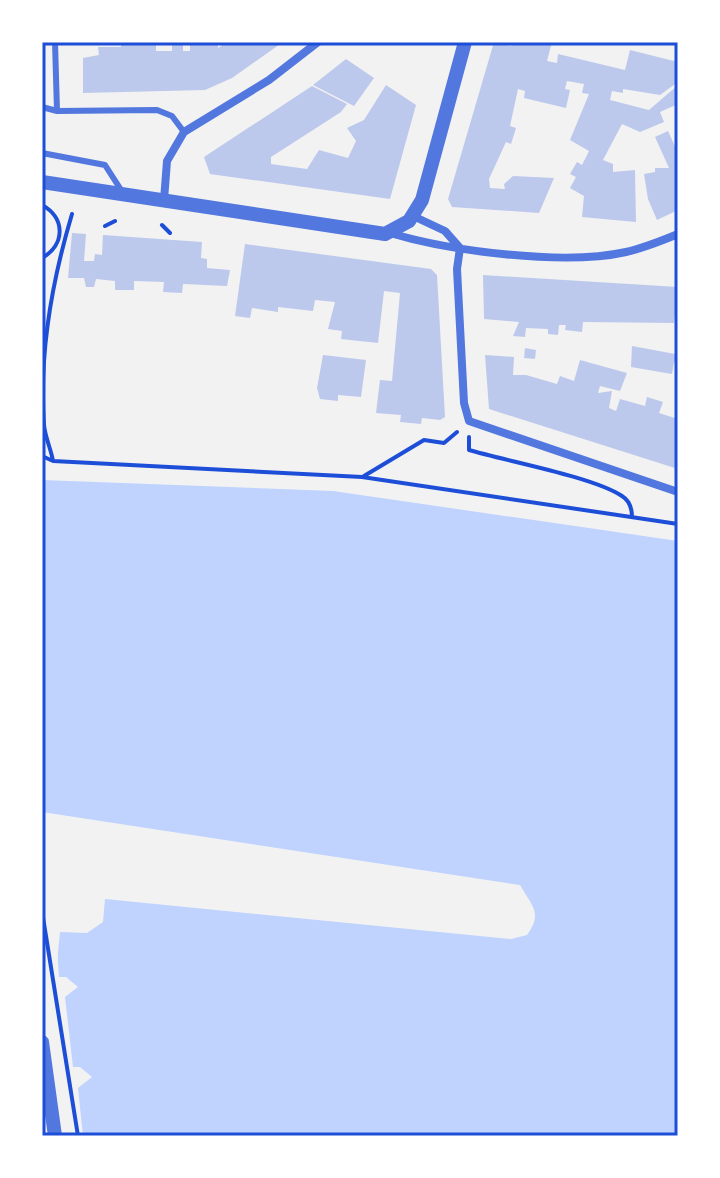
<svg xmlns="http://www.w3.org/2000/svg" width="720" height="1178" font-family="'Archivo Narrow',sans-serif">
	<style>
		.water { fill: #bfd3fe }
		.pier { fill: #f2f2f2 }
		.building { fill: #bdc9ec }
		.lines { fill: none; stroke-linecap: round; stroke-linejoin: round }
		.path { stroke: #1d4ed8; stroke-width: 4 }
		.service { stroke: #5277de; stroke-width: 6 }
		.minor { stroke: #5277de; stroke-width: 8 }
		.tertiary { stroke: #5277de; stroke-width: 14 }
		.neatline { fill: none; stroke: #1d4ed8; stroke-width: 3 }
	</style>
	<rect width="100%" height="100%" fill="#f2f2f2"/>
	<path class="water" d="M 42,480 L 333,491 L 678,541 L 678,1136 L 42,1136 L 42,964 L 57,963 L 60,932 L 87,933 L 103,922 L 105,899 L 511,939 L 527,935 C 543,913 532,906 520,885 L 42,812 Z"/>
	<path class="pier" d="M 56,933 L 59,977 L 66,977 L 78,987 L 65,997 L 73,1067 L 80,1067 L 92,1077 L 78,1088 L 83,1136 L 42,1136 L 42,960 L 53,959 Z"/>
	<path class="building" d="M 121,42 L 156,42 L 156,51 L 172,51 L 172,42 L 183,42 L 183,51 L 190,51 L 190,42 L 218,42 L 218,48 L 227,42 L 283,42 L 232,78 L 205,90 L 83,93 L 83,58 L 99,55 L 98,47 L 121,47 Z
		M 494,42 L 511,46 L 512,42 L 552,42 L 547,61 L 557,63 L 558,54 L 625,70 L 630,50 L 674,61 L 678,58 L 678,82 L 660,95 L 623,89 L 623,93 L 612,91 L 610,100 L 649,110 L 678,85 L 678,104 L 660,112 L 664,122 L 640,132 L 622,124 L 603,160 L 613,164 L 613,172 L 635,170 L 636,222 L 582,217 L 584,196 L 570,188 L 576,177 L 570,174 L 577,162 L 582,165 L 589,151 L 570,140 L 589,94 L 582,93 L 584,84 L 567,81 L 565,89 L 570,90 L 566,108 L 524,98 L 525,91 L 518,89 L 510,126 L 516,128 L 511,144 L 506,142 L 489,179 L 490,188 L 505,189 L 504,184 L 513,176 L 554,178 L 539,213 L 452,207 L 448,199 Z
		M 346,59 L 374,78 L 354,106 L 313,85 Z
		M 386,85 L 416,105 L 390,199 L 210,174 L 204,157 L 312,86 L 347,104 L 341,112 L 271,157 L 271,164 L 307,169 L 319,150 L 348,158 L 356,141 L 347,128 L 364,120 Z
		M 668,131 L 678,153 L 678,210 L 657,220 L 648,199 L 644,174 L 655,172 L 655,168 L 669,168 L 655,137 Z
		M 72,233 L 86,234 L 84,261 L 94,261 L 95,254 L 102,255 L 103,235 L 202,242 L 201,258 L 207,259 L 207,268 L 230,270 L 227,286 L 183,284 L 182,293 L 163,292 L 164,282 L 134,281 L 134,290 L 115,290 L 115,281 L 96,279 L 94,287 L 86,287 L 84,278 L 68,278 Z
		M 245,244 L 431,269 L 437,275 L 445,417 L 440,420 L 422,418 L 421,424 L 400,422 L 401,415 L 376,413 L 380,380 L 392,381 L 400,293 L 384,291 L 378,343 L 341,339 L 342,331 L 328,329 L 335,302 L 315,300 L 313,311 L 278,307 L 278,312 L 252,308 L 250,318 L 235,316 Z
		M 483,275 L 678,287 L 674,323 L 583,322 L 582,332 L 565,330 L 566,325 L 559,325 L 558,335 L 548,334 L 548,329 L 526,328 L 525,337 L 513,336 L 519,322 L 484,319 Z
		M 676,337 L 678,362 L 674,362 L 672,374 L 631,367 L 632,346 L 675,354 Z
		M 525,348 L 536,350 L 535,359 L 524,358 Z
		M 323,355 L 366,360 L 361,397 L 338,395 L 338,401 L 320,399 L 317,388 Z
		M 485,355 L 514,357 L 513,375 L 526,375 L 557,384 L 560,376 L 574,381 L 580,360 L 627,373 L 620,391 L 600,386 L 598,393 L 612,391 L 609,408 L 616,411 L 620,399 L 645,406 L 647,397 L 663,402 L 659,413 L 678,419 L 678,469 L 489,409 Z"/>
	<g class="lines">
		<path class="path" d="M 42,205 C 66,218 65,245 42,258
			M 162,225 L 170,233
			M 105,226 L 115,221
			M 469,437 L 469,450 C 506,461 594,477 622,496 C 630,501 632,508 632,517
			M 42,456 L 53,461 L 362,477 L 678,524
			M 53,461 C 51,449 45,437 44,425 C 39,354 52,281 72,214
			M 364,476 L 424,440 L 444,443 L 457,432
			M 42,911 L 78,1136"/>
		<path class="service" d="M 55,42 L 57,111
			M 42,107 L 57,111 L 157,110 L 172,116 L 184,132
			M 42,153 L 105,165 L 123,193"/>
		<path class="minor" d="M 164,200 L 167,161 L 184,132 L 269,80 L 318,42
			M 413,216 L 445,231 L 460,248
			M 390,233 C 450,251 564,266 626,252 C 644,248 661,241 678,234
			M 460,248 L 457,269 L 464,403 L 469,421 L 678,492"/>
		<path class="tertiary" d="M 42,182 L 385,234 L 409,221 L 422,200 L 465,42
			M 42,1042 L 55,1136"/>
	</g>
	<rect width="720" height="1178" fill="none" stroke="#ffffff" stroke-width="88"/>
	<rect x="44" y="44" width="632" height="1090" class="neatline"/>
</svg>
